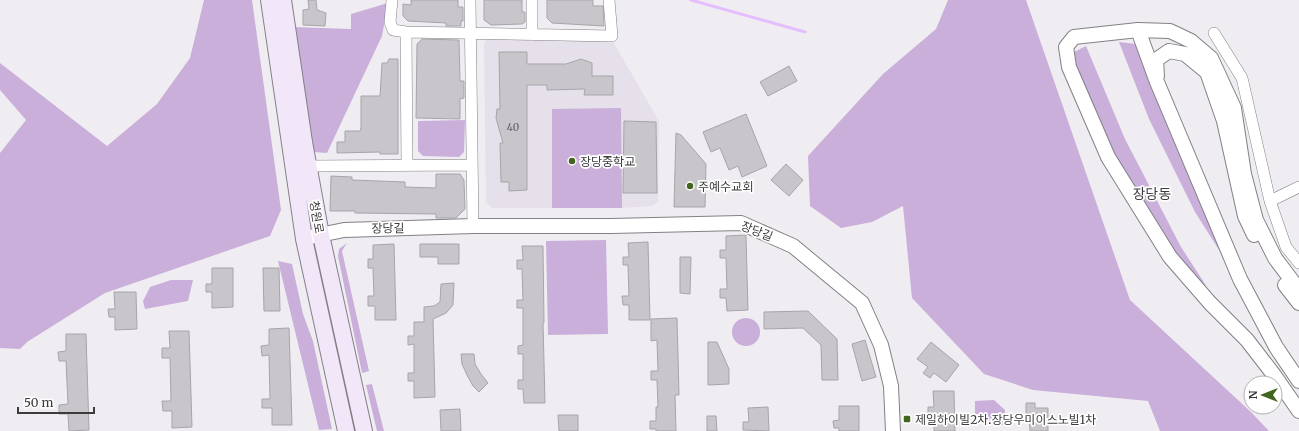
<svg xmlns="http://www.w3.org/2000/svg" width="1299" height="431" font-family="Merriweather,'Noto Sans KR',serif">
	<style>
		.built { fill: #e6e0ea }
		.green { fill: #c9afda }
		.lines { fill: none; stroke-linecap: round; stroke-linejoin: round }
		.stream { stroke: #e5bffd; stroke-width: 3 }
		.building { fill: #c9c6cb; stroke: #a7a5a9 }
		.minor-casing { stroke: #828084; stroke-width: 12 }
		.tertiary-casing { stroke: #828084; stroke-width: 16 }
		.secondary-casing { stroke: #828084; stroke-width: 18 }
		.minor { stroke: #fff; stroke-width: 11 }
		.tertiary { stroke: #fff; stroke-width: 14 }
		.secondary { stroke: #f2e6f9; stroke-width: 16 }
		.poi-dot { fill: #42661f; stroke: #fff; stroke-width: 1.5 }
		.labels { text-anchor: middle; dominant-baseline: central; stroke-width: 3.5; stroke-linejoin: round; paint-order: stroke }
		.number-label { font-size: 10px; fill: #5e5d60 }
		.poi-label { font-size: 12px; fill: #3b3a3c; stroke: #fff; text-anchor: start }
		.street-label { font-size: 12px; fill: #3b3a3c; stroke: #fff }
		.quarter-label { font-size: 14px; fill: #3e3b3f; stroke: #fff }
	</style>
	<rect width="100%" height="100%" fill="#f0edf2"/>
	<path class="built" d="M 488,37 L 611,38 L 659,121 L 658,202 L 652,206 L 622,208 L 492,208 L 486,202 L 484,44 Z"/>
	<path class="green" d="M 204,0 L 252,0 L 281,210 L 270,236 L 105,293 L 27,342 L 20,349 L 0,348 L 0,153 L 26,120 L 0,90 L 0,63 L 107,146 L 157,104 L 190,58 Z
		M 948,0 L 1026,0 L 1130,300 L 1252,413 L 1269,431 L 1160,431 L 1148,401 L 1033,390 L 984,374 L 912,298 L 903,206 L 872,222 L 841,228 L 810,206 L 808,156 L 883,74 L 936,29 Z
		M 388,3 L 382,36 L 327,153 L 313,152 L 293,27 L 351,29 L 351,14 Z
		M 1119,42 L 1136,44 L 1142,56 L 1233,272 L 1195,212 L 1149,119 Z
		M 1086,46 L 1125,139 L 1181,247 L 1207,287 L 1174,254 L 1110,151 L 1072,63 L 1074,52 Z
		M 621,108 L 622,208 L 552,208 L 552,109 Z
		M 465,120 L 464,152 L 459,157 L 423,156 L 418,151 L 418,121 Z
		M 606,240 L 608,334 L 548,335 L 546,241 Z
		M 347,243 L 342,251 L 369,371 L 362,373 L 338,256 L 339,249 Z
		M 278,261 L 292,264 L 303,314 L 313,341 L 332,429 L 319,430 Z
		M 171,280 L 193,280 L 188,301 L 145,309 L 143,301 L 150,287 Z
		M732 332a14 14 0 1 1 28 0a14 14 0 1 1-28 0Z
		M 372,384 L 384,431 L 377,431 L 366,385 Z
		M 994,400 L 1005,410 L 1005,425 L 986,425 L 975,417 L 975,401 Z"/>
	<g class="lines">
		<path class="stream" d="M 691,0 L 805,32"/>
	</g>
	<path class="building" d="M 308,0 L 316,0 L 317,10 L 326,13 L 325,26 L 303,25 L 303,10 L 309,9 Z
		M 411,0 L 458,0 L 458,7 L 463,7 L 463,21 L 461,21 L 461,26 L 446,26 L 446,23 L 408,21 L 403,16 L 403,4 L 411,5 Z
		M 484,0 L 522,0 L 522,12 L 525,12 L 525,22 L 522,24 L 491,25 L 484,20 Z
		M 547,0 L 593,0 L 593,6 L 603,6 L 604,26 L 552,23 L 547,18 Z
		M 422,39 L 459,40 L 460,81 L 464,81 L 464,98 L 460,99 L 460,119 L 416,118 L 417,44 Z
		M 499,52 L 527,52 L 527,64 L 566,64 L 581,59 L 592,63 L 592,76 L 613,76 L 613,95 L 584,95 L 585,89 L 547,90 L 547,85 L 527,85 L 527,190 L 509,191 L 509,182 L 501,182 L 500,143 L 503,143 L 496,118 L 497,109 L 500,109 Z
		M 389,59 L 398,59 L 398,154 L 380,154 L 380,152 L 337,153 L 337,142 L 345,142 L 345,131 L 360,131 L 361,128 L 361,96 L 380,96 L 382,63 L 387,63 Z
		M 789,66 L 797,81 L 768,96 L 760,82 Z
		M 746,114 L 767,166 L 742,177 L 738,166 L 729,170 L 720,148 L 711,152 L 703,132 Z
		M 624,121 L 656,122 L 657,193 L 623,193 Z
		M 676,133 L 681,135 L 706,164 L 705,207 L 674,207 Z
		M 786,164 L 803,180 L 789,196 L 771,180 Z
		M 436,174 L 460,174 L 464,180 L 465,209 L 456,218 L 436,218 L 436,214 L 355,213 L 355,211 L 330,211 L 331,176 L 352,177 L 352,180 L 405,182 L 405,187 L 436,188 Z
		M 746,235 L 748,310 L 727,311 L 726,298 L 720,298 L 720,289 L 727,289 L 726,258 L 720,258 L 720,250 L 726,250 L 726,236 Z
		M 648,242 L 650,320 L 629,320 L 629,305 L 623,305 L 622,296 L 629,296 L 628,265 L 623,265 L 623,257 L 629,257 L 628,243 Z
		M 394,244 L 396,320 L 375,320 L 375,306 L 368,306 L 368,296 L 374,296 L 373,268 L 368,268 L 368,259 L 373,259 L 373,245 Z
		M 420,244 L 459,244 L 459,264 L 438,264 L 438,257 L 420,257 Z
		M 522,246 L 543,246 L 544,323 L 543,323 L 545,403 L 524,403 L 523,389 L 518,389 L 518,380 L 523,380 L 523,354 L 518,354 L 518,346 L 523,345 L 523,308 L 517,308 L 517,300 L 523,300 L 522,269 L 517,269 L 517,260 L 523,260 Z
		M 680,257 L 691,257 L 690,294 L 680,293 Z
		M 212,268 L 233,268 L 233,307 L 212,308 L 212,292 L 206,292 L 206,284 L 212,284 Z
		M 263,268 L 279,268 L 280,311 L 264,311 Z
		M 454,283 L 453,305 L 446,313 L 433,319 L 435,397 L 414,398 L 414,381 L 408,381 L 408,373 L 414,373 L 414,344 L 408,345 L 408,336 L 414,336 L 414,322 L 424,322 L 424,307 L 434,306 L 440,302 L 441,284 Z
		M 114,292 L 136,292 L 137,329 L 115,330 L 115,317 L 109,317 L 108,309 L 115,309 Z
		M 808,311 L 837,339 L 838,380 L 822,380 L 821,345 L 803,328 L 764,329 L 764,312 Z
		M 677,318 L 679,395 L 675,395 L 676,431 L 656,431 L 656,429 L 650,429 L 650,421 L 656,421 L 656,407 L 658,407 L 657,380 L 651,380 L 651,371 L 658,371 L 657,340 L 651,341 L 651,319 Z
		M 289,328 L 292,425 L 272,425 L 272,408 L 262,408 L 262,399 L 270,399 L 269,355 L 262,356 L 261,346 L 269,345 L 269,329 Z
		M 169,331 L 189,331 L 192,427 L 172,428 L 172,411 L 163,411 L 162,401 L 171,401 L 170,358 L 162,358 L 162,348 L 170,348 Z
		M 66,334 L 86,334 L 89,430 L 69,431 L 68,414 L 59,414 L 59,405 L 68,404 L 66,361 L 59,361 L 58,352 L 66,351 Z
		M 865,340 L 876,377 L 862,381 L 852,344 Z
		M 708,342 L 717,342 L 729,369 L 729,384 L 708,385 Z
		M 931,342 L 959,365 L 946,382 L 934,373 L 930,378 L 923,373 L 928,367 L 917,359 Z
		M 461,354 L 474,354 L 475,364 L 481,374 L 488,383 L 479,392 L 473,386 L 467,375 L 462,364 Z
		M 933,391 L 954,391 L 955,431 L 934,431 L 934,419 L 928,419 L 928,407 L 934,407 Z
		M 1026,403 L 1035,403 L 1035,408 L 1048,408 L 1048,431 L 1030,431 L 1029,414 L 1026,414 Z
		M 839,406 L 859,406 L 859,431 L 839,431 L 839,428 L 834,428 L 833,421 L 839,420 Z
		M 768,407 L 769,431 L 743,430 L 743,422 L 749,422 L 748,408 Z
		M 460,409 L 461,431 L 441,431 L 440,410 Z
		M 558,415 L 578,415 L 578,431 L 559,431 Z
		M 707,416 L 716,416 L 717,431 L 707,431 Z"/>
	<g class="lines">
		<g class="minor-casing">
			<path id="minor" d="M 392,0 L 390,22 L 393,30 L 406,32 L 612,36 L 609,0
				M 470,0 L 473,226
				M 532,0 L 532,35
				M 406,32 L 407,165
				M 1214,33 L 1242,78 L 1270,201 L 1286,247 L 1299,263
				M 309,166 L 471,165
				M 1270,201 L 1299,187"/>
		</g>
		<g class="tertiary-casing">
			<path id="tertiary" d="M 1138,30 L 1157,82 L 1240,279 L 1276,347 L 1299,381
				M 1157,76 L 1156,60 L 1169,51 L 1185,54 L 1207,72 L 1224,121 L 1245,216 L 1254,235
				M 310,237 L 344,230 L 473,226 L 611,226 L 741,223 L 793,246 L 862,303 L 881,345 L 891,386 L 893,431
				M 1285,285 L 1299,303
				M 1299,290 L 1275,258 L 1256,220 L 1244,174 L 1234,108 L 1211,58 L 1191,41 L 1170,31 L 1138,30 L 1074,37 L 1066,47 L 1069,67 L 1108,157 L 1170,257 L 1210,303 L 1247,340 L 1274,375 L 1299,411"/>
		</g>
		<g class="secondary-casing">
			<path id="secondary" d="M 269,0 L 304,239 L 346,431
				M 283,0 L 304,142 L 321,235 L 364,431"/>
		</g>
		<use href="#minor" class="minor"/>
		<use href="#tertiary" class="tertiary"/>
		<use href="#secondary" class="secondary"/>
	</g>
	<g class="poi-dot">
		<circle cx="572" cy="161" r="4"/>
		<circle cx="690" cy="186" r="4"/>
		<rect x="903" y="415" width="8" height="8" rx="2"/>
	</g>
	<g class="labels">
		<g class="number-label">
			<text x="513" y="127">40</text>
		</g>
		<g class="poi-label">
			<text x="580" y="161">장당중학교</text>
			<text x="698" y="186">주예수교회</text>
			<text x="915" y="419">제일하이빌2차.장당우미이스노빌1차</text>
		</g>
		<g class="street-label">
			<text transform="translate(317 217) rotate(80)">청원로</text>
			<text transform="translate(388 228) rotate(-1)">장당길</text>
			<text transform="translate(757 231) rotate(21)">장당길</text>
		</g>
		<g class="quarter-label">
			<text x="1152" y="194">장당동</text>
		</g>
	</g>
	<g transform="translate(1263 395) rotate(270)"><circle r="19" fill="#ffffff" stroke="#b1b0b1"/>
	<path d="M0-3L7 15L0 10L-7 15Z" fill="#42661f"/>
	<text y="-6" font-size="11" font-weight="bold" text-anchor="middle" fill="#3b3a3c">N</text>
	</g>
	<path d="M18 407v6h76v-6" fill="none" stroke="#3b3a3c" stroke-width="2"/>
	<text x="24" y="407" font-size="12" fill="#3b3a3c" stroke="#ffffff" stroke-width="3" paint-order="stroke">50 m</text>
</svg>
